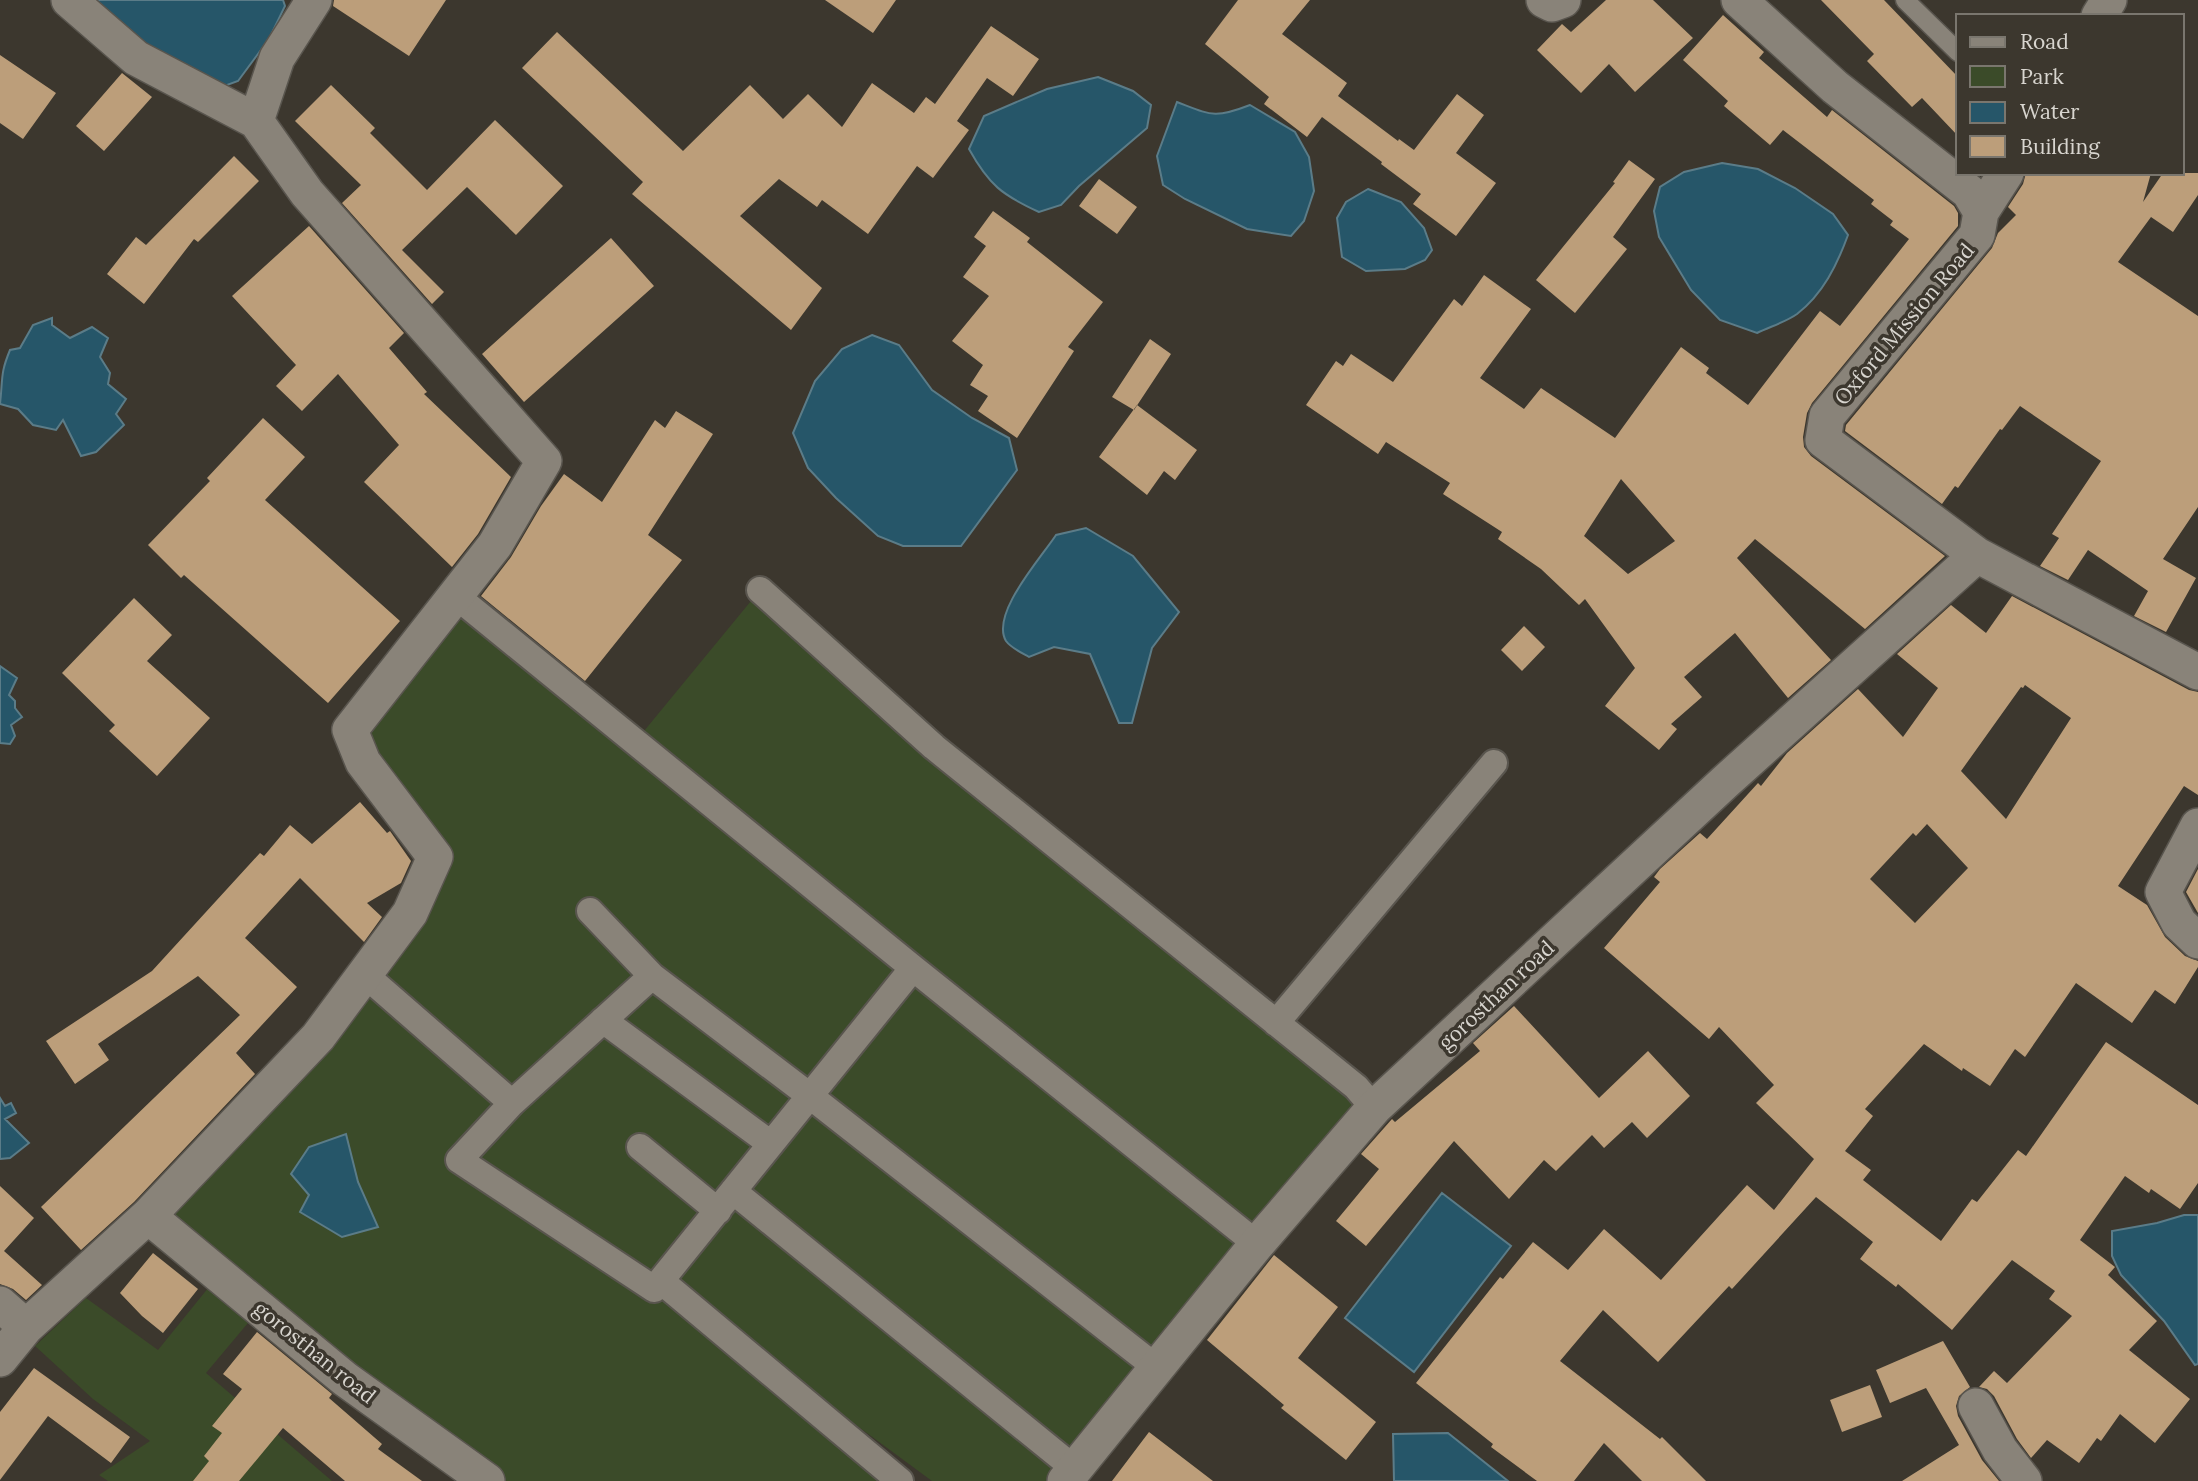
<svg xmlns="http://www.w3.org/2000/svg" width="2198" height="1481" font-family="Lora,serif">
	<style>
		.green { fill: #3b4b29; fill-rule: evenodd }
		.water { fill: #265669; stroke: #5b7c88; stroke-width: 2 }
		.building { fill: #bc9e7a; fill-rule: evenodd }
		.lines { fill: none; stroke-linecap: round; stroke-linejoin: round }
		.service-casing { stroke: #59554e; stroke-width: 21 }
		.pedestrian-casing { stroke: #59554e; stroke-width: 30 }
		.minor-casing { stroke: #59554e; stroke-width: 38 }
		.service { stroke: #898379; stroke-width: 18 }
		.pedestrian { stroke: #898379; stroke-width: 26 }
		.minor { stroke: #898379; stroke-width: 35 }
		.labels { text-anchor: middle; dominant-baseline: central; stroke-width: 7; stroke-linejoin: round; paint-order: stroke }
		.street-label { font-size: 21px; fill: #d8d5cf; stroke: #3c372e }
	</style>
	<rect width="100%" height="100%" fill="#3c372e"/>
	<path class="green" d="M 760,590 L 1374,1108 L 1065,1481 L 932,1481 L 674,1291 L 900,1481 L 487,1481 L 148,1216 L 364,974 L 435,857 L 350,730 L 456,596 L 635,742 ZM 597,1024 L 461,1156 L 499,1092 Z
		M 213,1282 L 253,1317 L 206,1373 L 332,1481 L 108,1481 L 99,1475 L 150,1441 L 93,1399 L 35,1346 L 86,1298 L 158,1350 Z"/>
	<path class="water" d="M 83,0 L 283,0 L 285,6 L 269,39 L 238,81 L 219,88 L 162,61 Z
		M 1098,77 L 1133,91 L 1151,105 L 1147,128 L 1079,186 L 1061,205 L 1039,212 C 1002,195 989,185 969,149 L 984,116 L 1047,89 Z
		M 1177,102 C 1211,115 1214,119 1250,105 L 1295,132 L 1309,157 L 1314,191 L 1304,221 L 1291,236 L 1247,229 L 1185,199 L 1163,185 L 1157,156 Z
		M 1722,163 L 1758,169 L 1795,188 L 1833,214 L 1848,235 C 1837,265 1823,294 1797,314 C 1786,322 1769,327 1757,333 L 1720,320 L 1691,290 L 1659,237 L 1654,211 L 1660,187 L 1684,172 Z
		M 1368,189 L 1401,202 L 1424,228 L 1432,250 L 1425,260 L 1405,269 L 1366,271 L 1342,257 L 1337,218 L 1346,202 Z
		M 52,318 L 52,325 L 70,338 L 92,327 L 108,338 L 100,357 L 110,373 L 108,384 L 126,399 L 116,414 L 124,425 L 96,452 L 81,456 L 63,420 L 56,430 L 33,425 L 18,409 L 0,404 C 3,378 0,374 10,350 L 20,348 L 33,325 Z
		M 872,335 L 899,345 L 932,390 L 972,418 L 1009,438 L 1017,470 L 961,546 L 903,546 L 878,536 L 836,498 L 808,468 L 793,433 L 815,381 L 842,349 Z
		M 1086,528 L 1133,556 L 1179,612 L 1152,648 L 1132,723 L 1119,723 L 1090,654 L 1054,647 L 1029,657 C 1022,653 1011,648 1006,641 C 990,614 1041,558 1056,535 Z
		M 0,666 L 17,678 L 9,695 L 15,701 L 15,708 L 22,717 L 11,725 L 15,736 L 10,744 L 0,743 Z
		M 0,1098 L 5,1106 L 11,1103 L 16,1113 L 5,1119 L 29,1143 L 10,1158 L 0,1159 Z
		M 346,1134 L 358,1182 L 378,1227 L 342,1237 L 300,1212 L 309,1195 L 291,1174 L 309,1147 Z
		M 1442,1193 L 1511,1246 L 1414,1372 L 1345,1318 Z
		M 2184,1215 L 2198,1215 L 2198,1364 L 2195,1365 L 2164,1321 L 2121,1275 L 2112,1256 L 2112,1231 L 2157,1223 Z
		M 1448,1433 L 1508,1481 L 1394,1481 L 1393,1434 Z"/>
	<path class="building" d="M 334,0 L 446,0 L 409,56 L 333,6 Z
		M 825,0 L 896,0 L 873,33 Z
		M 1238,0 L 1310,0 L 1282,34 L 1347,83 L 1338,96 L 1398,141 L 1399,139 L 1414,150 L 1457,94 L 1484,115 L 1456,153 L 1496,183 L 1456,236 L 1413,204 L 1421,194 L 1381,164 L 1382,162 L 1322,117 L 1307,137 L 1264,104 L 1269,97 L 1205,44 Z
		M 1606,0 L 1653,0 L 1693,38 L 1635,92 L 1609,64 L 1581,93 L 1537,50 L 1562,24 L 1571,32 Z
		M 1821,0 L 1884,0 L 1958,77 L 1958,136 L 1922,98 L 1912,107 L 1867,61 L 1874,54 Z
		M 1723,15 L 1764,52 L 1759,58 L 1827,117 L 1832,110 L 1954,206 L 1958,213 L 1958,226 L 1812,403 L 1807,413 L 1803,437 L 1804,447 L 1811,456 L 1945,556 L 1865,629 L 1755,539 L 1737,558 L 1831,660 L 1788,698 L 1735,633 L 1684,677 L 1702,697 L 1671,724 L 1677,729 L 1659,750 L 1605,706 L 1635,668 L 1585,599 L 1579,605 L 1541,569 L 1498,539 L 1502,532 L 1443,494 L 1450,483 L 1386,442 L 1378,454 L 1306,405 L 1336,361 L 1343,366 L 1351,354 L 1393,382 L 1454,299 L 1462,306 L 1484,275 L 1531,309 L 1480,378 L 1524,409 L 1541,388 L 1615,438 L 1681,347 L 1709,368 L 1706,373 L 1748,405 L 1820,311 L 1840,326 L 1909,239 L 1890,225 L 1893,221 L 1871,204 L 1874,200 L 1783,130 L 1770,145 L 1724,106 L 1728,101 L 1683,60 ZM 1621,479 L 1675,541 L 1628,574 L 1584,536 Z
		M 991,26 L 1039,59 L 1013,96 L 987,78 L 957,121 L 969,130 L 933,178 L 917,166 L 868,234 L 822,200 L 817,207 L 779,179 L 740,216 L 822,288 L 791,330 L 632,194 L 643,182 L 522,68 L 557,32 L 683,151 L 750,85 L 783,119 L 808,94 L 842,127 L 872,83 L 914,113 L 926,97 L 935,104 Z
		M 0,55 L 56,93 L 23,139 L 0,123 Z
		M 122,73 L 152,97 L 104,151 L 76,126 Z
		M 331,85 L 375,128 L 370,133 L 427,190 L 495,120 L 563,186 L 516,235 L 467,187 L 402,250 L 444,292 L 432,304 L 342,203 L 361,185 L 295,121 Z
		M 234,156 L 259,181 L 198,242 L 194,239 L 144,304 L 107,274 L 136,237 L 146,245 Z
		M 1629,160 L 1655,179 L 1613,237 L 1627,249 L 1575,313 L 1536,280 L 1615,183 L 1613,182 Z
		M 2026,173 L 2151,173 L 2143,202 L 2163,173 L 2198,173 L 2198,195 L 2173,232 L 2151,217 L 2118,262 L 2198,316 L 2198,507 L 2163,559 L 2196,578 L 2166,632 L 2134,616 L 2148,591 L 2088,550 L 2068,580 L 2040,566 L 2059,538 L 2052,534 L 2101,461 L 2020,406 L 2002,430 L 2000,429 L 1958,488 L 1955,486 L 1942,504 L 1845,431 L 1846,425 L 1992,248 L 1998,233 L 2016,215 L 2008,207 L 2023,184 Z
		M 1099,179 L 1137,207 L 1117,234 L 1079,206 Z
		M 993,211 L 1030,238 L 1027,242 L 1103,302 L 1068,347 L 1074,351 L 1017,438 L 978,411 L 988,396 L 970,385 L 983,365 L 952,341 L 989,296 L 963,277 L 986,246 L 974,237 Z
		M 309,226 L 404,333 L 389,348 L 427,392 L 424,394 L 511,477 L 478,534 L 452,567 L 364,482 L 399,445 L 338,374 L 302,411 L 276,386 L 296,365 L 232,296 Z
		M 611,238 L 654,286 L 524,402 L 482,354 Z
		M 1150,339 L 1171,354 L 1134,410 L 1112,397 Z
		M 1137,405 L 1197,450 L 1175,480 L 1164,471 L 1147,495 L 1099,457 Z
		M 676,411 L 713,434 L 648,535 L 682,560 L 585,681 L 481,596 L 511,557 L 541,506 L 564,474 L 602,502 L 655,420 L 665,428 Z
		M 263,418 L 305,457 L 265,500 L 400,621 L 328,703 L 184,575 L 181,578 L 148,545 L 210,481 L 207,478 Z
		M 2012,596 L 2189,690 L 2198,692 L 2198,795 L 2184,786 L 2118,886 L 2147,905 L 2165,937 L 2185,956 L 2198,961 L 2198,967 L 2175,1004 L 2155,990 L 2132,1023 L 2076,983 L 2025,1057 L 2015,1049 L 1990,1086 L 1963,1068 L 1962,1071 L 1924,1044 L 1865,1109 L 1873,1116 L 1845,1151 L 1871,1170 L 1863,1180 L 1941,1241 L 1972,1199 L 1977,1202 L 2018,1150 L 2026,1156 L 2106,1042 L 2198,1105 L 2198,1183 L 2180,1209 L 2151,1189 L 2149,1193 L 2125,1176 L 2080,1240 L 2115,1267 L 2108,1275 L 2157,1321 L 2129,1350 L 2190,1399 L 2155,1443 L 2120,1414 L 2101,1441 L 2097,1438 L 2079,1463 L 2047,1440 L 2031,1458 L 2017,1439 L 1994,1396 L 1987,1389 L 1979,1387 L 1994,1371 L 2007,1383 L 2072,1316 L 2049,1299 L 2055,1291 L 2012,1260 L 1952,1330 L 1898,1284 L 1896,1287 L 1860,1259 L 1873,1242 L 1816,1197 L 1732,1289 L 1729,1286 L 1658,1362 L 1603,1310 L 1560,1361 L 1660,1439 L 1662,1437 L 1706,1481 L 1642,1481 L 1604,1443 L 1574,1481 L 1537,1481 L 1491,1447 L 1493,1444 L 1416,1383 L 1500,1277 L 1503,1279 L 1533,1242 L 1568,1270 L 1604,1229 L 1661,1280 L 1747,1185 L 1774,1210 L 1814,1159 L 1756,1103 L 1774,1085 L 1719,1027 L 1709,1039 L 1604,948 L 1660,882 L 1654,877 L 1660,869 L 1700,833 L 1707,839 L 1758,783 L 1761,786 L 1787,753 L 1858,689 L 1903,737 L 1938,688 L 1897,654 L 1951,605 L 1986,633 ZM 2025,685 L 2071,718 L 2006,819 L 1961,771 L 2021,687 L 2023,688 ZM 1927,824 L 1968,868 L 1915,923 L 1870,879 L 1913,833 L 1916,836 Z
		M 134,598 L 172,635 L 147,661 L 210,718 L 157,776 L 109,731 L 115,725 L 62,673 Z
		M 1524,626 L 1545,647 L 1522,671 L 1501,650 Z
		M 360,802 L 387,833 L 390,831 L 411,861 L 401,883 L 367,903 L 382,917 L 364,942 L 300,878 L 245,938 L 297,987 L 236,1053 L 255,1074 L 134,1202 L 81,1250 L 41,1207 L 240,1015 L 198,976 L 98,1044 L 109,1060 L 75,1084 L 46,1041 L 152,971 L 260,853 L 264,856 L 290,825 L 312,844 Z
		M 2198,869 L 2198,913 L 2186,892 Z
		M 1514,1006 L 1599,1098 L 1648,1051 L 1690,1096 L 1647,1138 L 1632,1122 L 1604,1148 L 1592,1135 L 1556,1171 L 1544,1160 L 1509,1199 L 1454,1141 L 1366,1246 L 1336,1221 L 1379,1169 L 1361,1154 L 1392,1119 L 1395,1122 L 1480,1051 L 1473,1043 Z
		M 0,1186 L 34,1218 L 4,1251 L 42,1285 L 26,1300 L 13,1289 L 0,1284 Z
		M 153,1253 L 198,1289 L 163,1333 L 142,1316 L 120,1293 Z
		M 1274,1255 L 1338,1307 L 1298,1358 L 1376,1422 L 1346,1460 L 1281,1408 L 1284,1405 L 1207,1340 Z
		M 257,1332 L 332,1394 L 329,1398 L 382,1444 L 378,1449 L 422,1481 L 345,1481 L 283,1428 L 239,1481 L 193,1481 L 209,1461 L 204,1456 L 222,1433 L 212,1426 L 242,1389 L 223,1374 Z
		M 1943,1341 L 1970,1387 L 1959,1396 L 1956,1406 L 1958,1416 L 1982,1460 L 1999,1481 L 1902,1481 L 1959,1445 L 1926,1388 L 1890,1403 L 1876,1370 Z
		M 34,1368 L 130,1437 L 111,1463 L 48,1416 L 0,1480 L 0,1412 Z
		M 1870,1385 L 1882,1417 L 1842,1432 L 1830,1400 Z
		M 1149,1432 L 1213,1481 L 1112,1481 Z"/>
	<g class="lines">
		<g class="service-casing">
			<path id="service" d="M 1905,0 L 1958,52"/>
		</g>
		<g class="pedestrian-casing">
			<path id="pedestrian" d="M 760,590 L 934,747 L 1356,1087 L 1374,1108
				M 456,596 L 913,968 L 1257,1244
				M 590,911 L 652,976
				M 364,974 L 512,1103 L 459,1160 L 654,1289 L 913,968
				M 603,1020 L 771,1144
				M 1276,1023 L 1494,763
				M 512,1103 L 652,976 L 810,1096 L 1157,1368
				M 640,1147 L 718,1211
				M 733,1191 L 1075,1469
				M 661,1281 L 900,1481"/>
		</g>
		<g class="minor-casing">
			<path id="minor" d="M 69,0 L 136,58 L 256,121
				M 1544,0 L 1552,4 L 1563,0
				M 1739,0 L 1835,87 L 1969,192 L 1981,212 L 1977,235 L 1827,416 L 1823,440 L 1977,555 L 2198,672
				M 2099,16 L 2109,0
				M 1981,212 L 2006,173
				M 2198,826 L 2163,892 L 2179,923 L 2198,941
				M 148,1216 L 345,1379 L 487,1481
				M 0,1304 L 26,1327
				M 0,1359 L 26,1327 L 148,1216 L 318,1037 L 410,913 L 435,857 L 363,762 L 350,730 L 495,545 L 544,461 L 307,193 L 256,121 L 277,58 L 314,0
				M 1976,1406 L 2000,1450 L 2024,1481
				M 1065,1481 L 1257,1244 L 1374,1108 L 1725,782 L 1977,555"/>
		</g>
		<use href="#service" class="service"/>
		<use href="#pedestrian" class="pedestrian"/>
		<use href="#minor" class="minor"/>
	</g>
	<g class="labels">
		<g class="street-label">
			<text transform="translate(1904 324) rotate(-50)">Oxford Mission Road</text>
			<text transform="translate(1496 995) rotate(-43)">gorosthan road</text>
			<text transform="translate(315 1352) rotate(39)">gorosthan road</text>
		</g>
	</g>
	<rect x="1956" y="14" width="228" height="161" fill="#3c372e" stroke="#7a766e" stroke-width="2"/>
	<rect x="1970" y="37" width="35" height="10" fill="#898379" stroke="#7a766e" stroke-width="2"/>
	<text x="2020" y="49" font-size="21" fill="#d8d5cf">Road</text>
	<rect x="1970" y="66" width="35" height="21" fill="#3b4b29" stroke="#7a766e" stroke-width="2"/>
	<text x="2020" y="84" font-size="21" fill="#d8d5cf">Park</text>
	<rect x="1970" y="102" width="35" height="21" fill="#265669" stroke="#7a766e" stroke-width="2"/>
	<text x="2020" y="119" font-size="21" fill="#d8d5cf">Water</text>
	<rect x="1970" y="136" width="35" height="21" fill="#bc9e7a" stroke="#7a766e" stroke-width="2"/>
	<text x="2020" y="154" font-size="21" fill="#d8d5cf">Building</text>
</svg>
